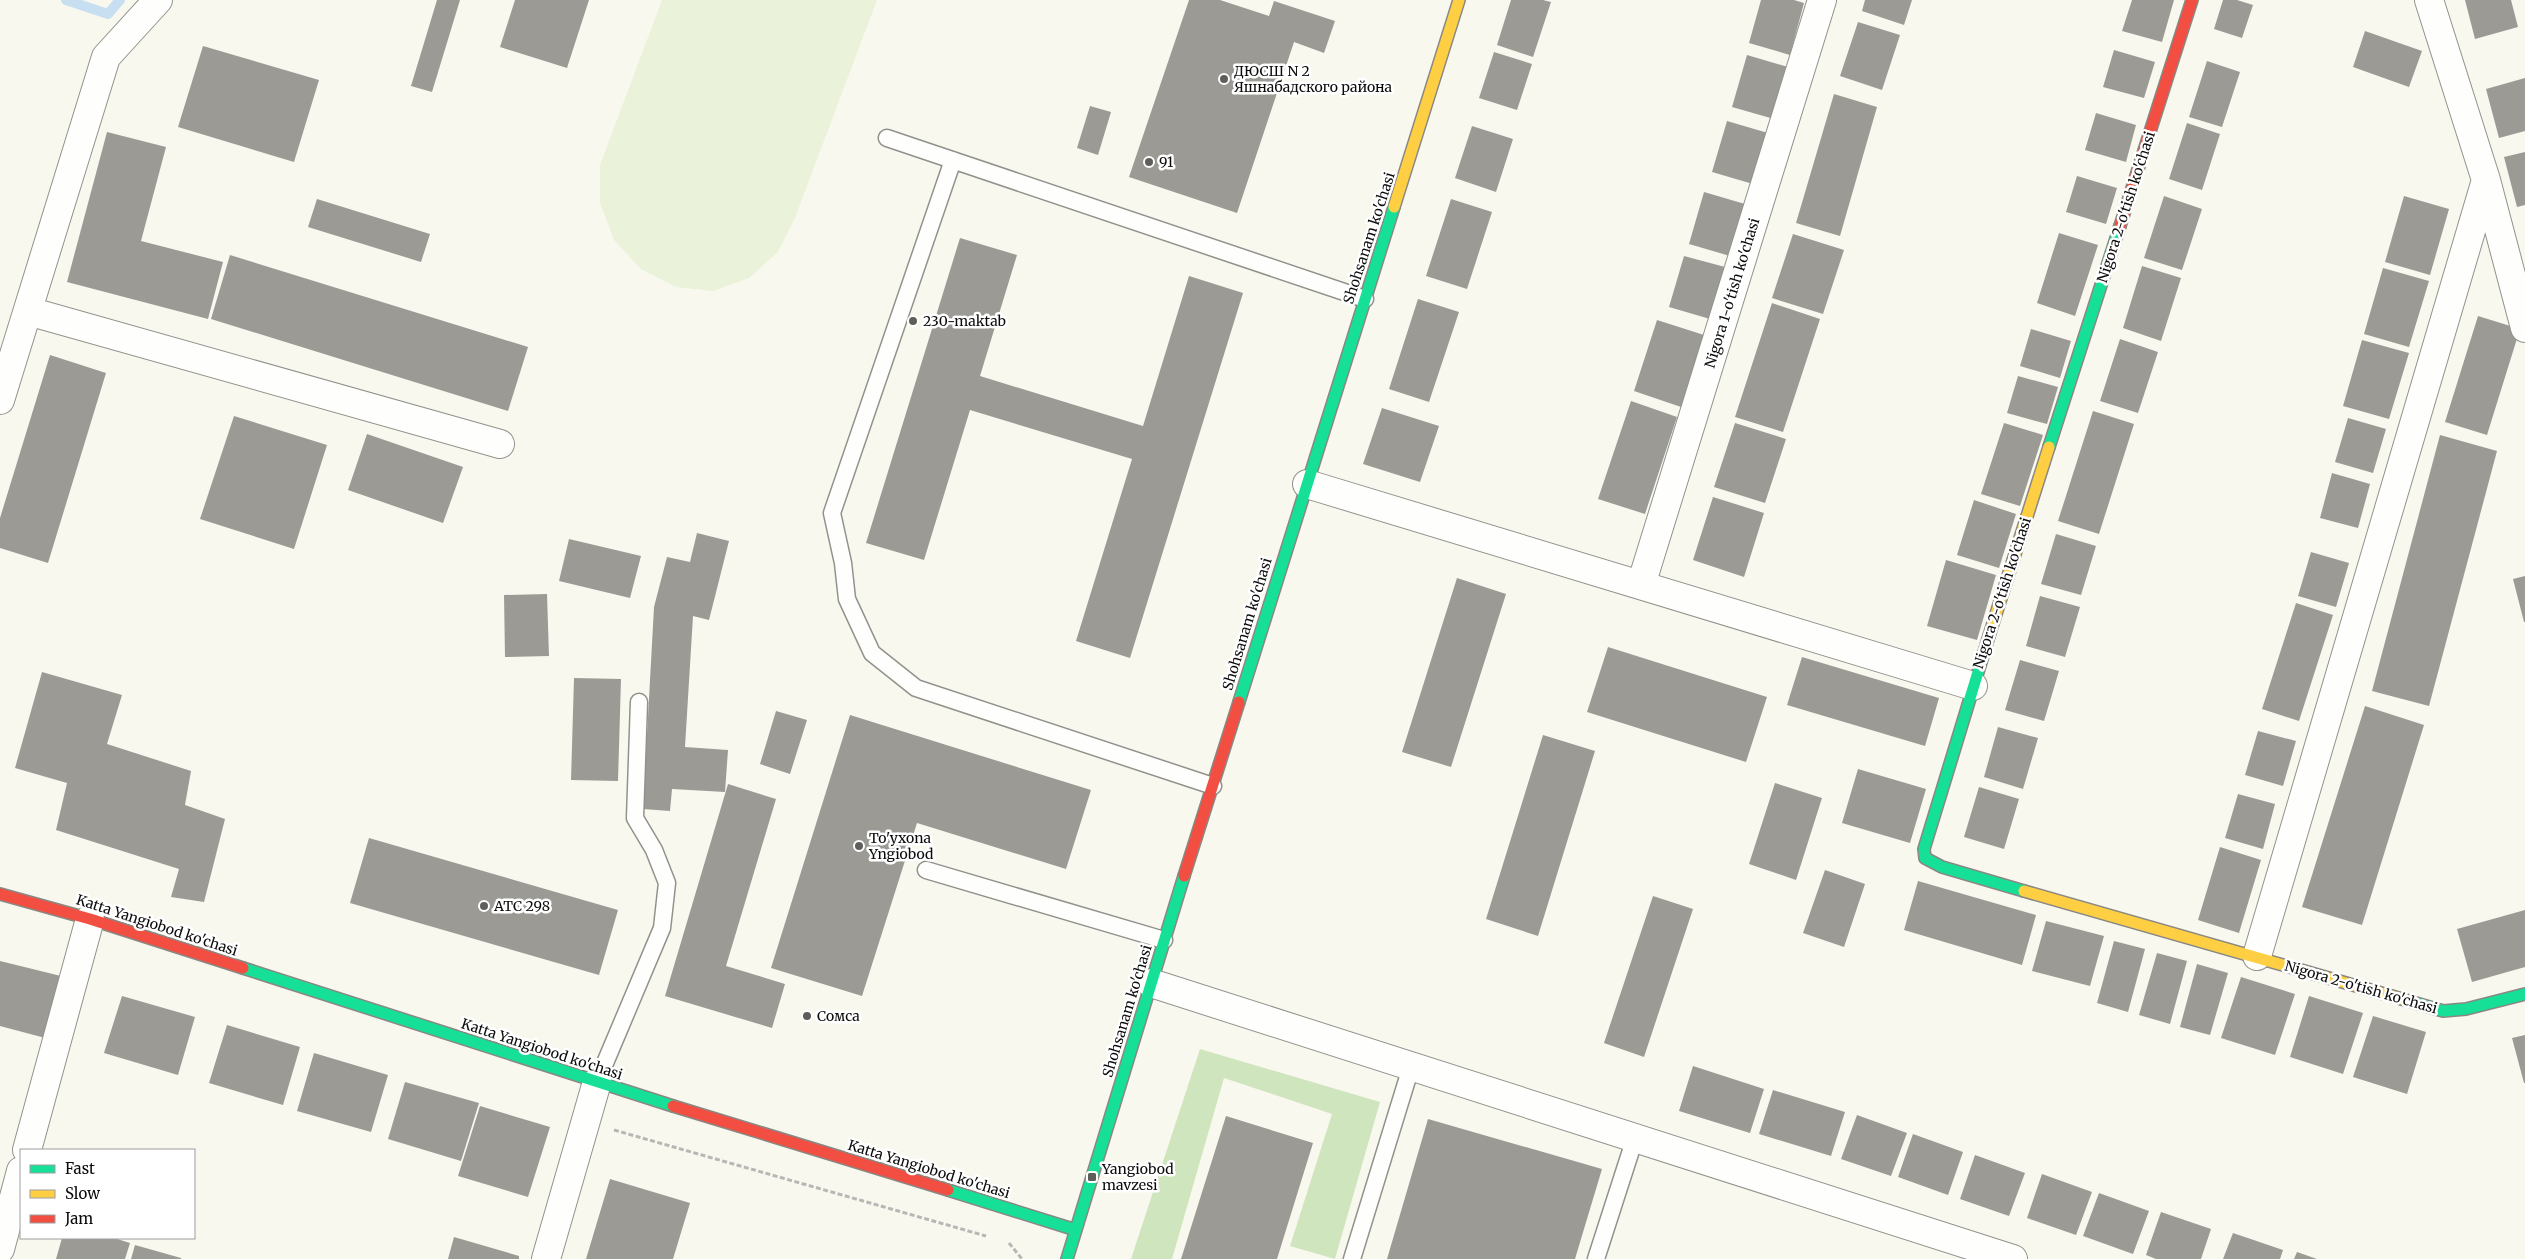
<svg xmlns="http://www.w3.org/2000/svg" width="2525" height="1259" font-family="Merriweather,serif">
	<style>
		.forest { fill: #cfe5be }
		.pitch { fill: #eaf2d9 }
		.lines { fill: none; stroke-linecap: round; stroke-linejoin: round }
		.stream { stroke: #c7dff1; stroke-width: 10 }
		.building { fill: #9c9a95 }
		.lane-casing { stroke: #92928d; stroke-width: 19 }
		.street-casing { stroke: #92928d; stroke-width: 30 }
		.fast-casing { stroke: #898884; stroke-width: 14 }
		.slow-casing { stroke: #898884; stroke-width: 14 }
		.jam-casing { stroke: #898884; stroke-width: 14 }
		.path { stroke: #b7b7b5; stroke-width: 3; stroke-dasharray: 5 2.5; stroke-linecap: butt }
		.lane { stroke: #fefefc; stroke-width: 16 }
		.street { stroke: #fefefc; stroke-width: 28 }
		.fast { stroke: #16e098; stroke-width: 11 }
		.slow { stroke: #ffcf43; stroke-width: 11 }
		.jam { stroke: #f24e42; stroke-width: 11 }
		.poi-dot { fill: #5e5e5a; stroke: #fff; stroke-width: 2 }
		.labels { text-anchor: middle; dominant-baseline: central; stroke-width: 5; stroke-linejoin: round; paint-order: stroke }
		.poi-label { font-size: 14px; fill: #0b0b0b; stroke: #fff; text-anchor: start }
		.street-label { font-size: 14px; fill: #0b0b0b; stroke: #fff }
	</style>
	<rect width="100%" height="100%" fill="#f9f8ee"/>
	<path class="forest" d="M 1200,1049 L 1380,1102 L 1335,1259 L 1290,1246 L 1332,1114 L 1224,1078 L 1172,1259 L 1131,1259 Z"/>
	<path class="pitch" d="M 662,0 L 877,0 L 795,218 L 778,252 L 749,278 L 713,291 L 676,287 L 641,269 L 614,240 L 600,203 L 600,165 Z"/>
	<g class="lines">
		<path class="stream" d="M 66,0 L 108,14 L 120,0"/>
	</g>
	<path class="building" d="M 437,0 L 460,0 L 432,92 L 411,86 Z
		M 515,0 L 589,0 L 567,68 L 500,47 Z
		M 1189,0 L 1220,0 L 1269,16 L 1274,1 L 1335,21 L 1324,53 L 1294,42 L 1237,213 L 1129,177 Z
		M 1511,0 L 1543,0 L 1551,2 L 1533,57 L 1497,45 Z
		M 1761,0 L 1794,0 L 1804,3 L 1790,55 L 1749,43 Z
		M 1865,0 L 1912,0 L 1904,25 L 1862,11 Z
		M 2132,0 L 2174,0 L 2162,42 L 2122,31 Z
		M 2223,0 L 2237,0 L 2253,5 L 2242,38 L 2214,29 Z
		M 2465,0 L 2511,0 L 2518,27 L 2475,39 Z
		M 1858,22 L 1900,35 L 1882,90 L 1840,76 Z
		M 2365,31 L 2422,51 L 2409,87 L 2353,67 Z
		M 203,46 L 319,80 L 294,162 L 178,127 Z
		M 2114,50 L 2155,62 L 2144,98 L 2103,87 Z
		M 1494,52 L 1532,64 L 1517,110 L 1479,98 Z
		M 1747,55 L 1788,67 L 1774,119 L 1732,107 Z
		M 2207,61 L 2240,72 L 2222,127 L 2189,117 Z
		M 2525,78 L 2525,131 L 2499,138 L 2486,89 Z
		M 1834,94 L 1877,107 L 1840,236 L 1796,223 Z
		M 1090,106 L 1111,112 L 1098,155 L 1077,148 Z
		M 2096,113 L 2136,125 L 2126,162 L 2085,150 Z
		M 1727,121 L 1768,133 L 1753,184 L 1712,172 Z
		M 2187,123 L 2220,134 L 2202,190 L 2169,179 Z
		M 1472,126 L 1513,139 L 1496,192 L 1455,178 Z
		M 107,132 L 166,147 L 141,241 L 223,262 L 208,319 L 67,282 Z
		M 2525,152 L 2525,205 L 2517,207 L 2504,157 Z
		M 2077,176 L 2117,188 L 2106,224 L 2066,212 Z
		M 1704,192 L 1745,204 L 1730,256 L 1689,244 Z
		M 2164,196 L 2202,209 L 2182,270 L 2144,258 Z
		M 2404,196 L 2449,209 L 2430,275 L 2385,262 Z
		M 317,199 L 430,234 L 421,262 L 308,227 Z
		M 1451,199 L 1492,212 L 1467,289 L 1426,276 Z
		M 2059,233 L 2098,245 L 2075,316 L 2037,303 Z
		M 1793,234 L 1844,250 L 1823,314 L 1772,298 Z
		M 960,238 L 1017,255 L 980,376 L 1143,426 L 1189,276 L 1243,293 L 1130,658 L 1076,641 L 1132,459 L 970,410 L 924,560 L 866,543 Z
		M 230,255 L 528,347 L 508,411 L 211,319 Z
		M 1684,256 L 1725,267 L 1710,319 L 1669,307 Z
		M 2142,266 L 2181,278 L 2161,341 L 2123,328 Z
		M 2383,268 L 2429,281 L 2409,347 L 2364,334 Z
		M 1418,299 L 1459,312 L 1429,402 L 1389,389 Z
		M 1772,303 L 1820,319 L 1783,432 L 1735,417 Z
		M 2478,316 L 2520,329 L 2487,435 L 2445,422 Z
		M 1657,320 L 1704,335 L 1681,407 L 1634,391 Z
		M 2031,329 L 2071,341 L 2060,378 L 2020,366 Z
		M 2120,339 L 2158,352 L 2138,413 L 2100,401 Z
		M 2362,340 L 2409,353 L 2389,419 L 2343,406 Z
		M 50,355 L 106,373 L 48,563 L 0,548 L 0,518 Z
		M 2018,376 L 2058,387 L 2047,424 L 2007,413 Z
		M 1631,401 L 1677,417 L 1645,514 L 1598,499 Z
		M 1382,408 L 1439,426 L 1420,482 L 1363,464 Z
		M 2093,411 L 2134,424 L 2099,534 L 2058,521 Z
		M 234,416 L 327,445 L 294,549 L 200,519 Z
		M 2348,418 L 2386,429 L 2373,473 L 2335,462 Z
		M 1735,423 L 1786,439 L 1765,503 L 1714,487 Z
		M 2004,423 L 2043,435 L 2020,506 L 1981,494 Z
		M 367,434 L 463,467 L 443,523 L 348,490 Z
		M 2440,435 L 2497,451 L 2429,706 L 2372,691 Z
		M 2332,473 L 2370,484 L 2358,528 L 2320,518 Z
		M 1713,497 L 1764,513 L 1744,577 L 1693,560 Z
		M 1974,500 L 2016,514 L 1999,568 L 1957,555 Z
		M 697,533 L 729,541 L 709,620 L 693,616 L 685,747 L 728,750 L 725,792 L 672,789 L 670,811 L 643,809 L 654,607 L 667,557 L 690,562 Z
		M 2056,534 L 2096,546 L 2081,595 L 2041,584 Z
		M 569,539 L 641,556 L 630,598 L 559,581 Z
		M 2311,552 L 2349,563 L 2336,607 L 2298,596 Z
		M 1946,560 L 1996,575 L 1977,640 L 1927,626 Z
		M 2525,576 L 2525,622 L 2524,622 L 2513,579 Z
		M 1457,578 L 1506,594 L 1451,767 L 1402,752 Z
		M 547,594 L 549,656 L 505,657 L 504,595 Z
		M 2040,596 L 2080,607 L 2065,657 L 2026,646 Z
		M 2296,603 L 2333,615 L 2299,721 L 2262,709 Z
		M 1608,647 L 1767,697 L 1746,762 L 1587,712 Z
		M 1802,657 L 1939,698 L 1925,746 L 1787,705 Z
		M 2020,660 L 2059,671 L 2044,721 L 2005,710 Z
		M 42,672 L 122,695 L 107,744 L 191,771 L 185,805 L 225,819 L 204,902 L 171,897 L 179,869 L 56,830 L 67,783 L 15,768 Z
		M 574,678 L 621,679 L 618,781 L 571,780 Z
		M 2365,706 L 2424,725 L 2362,925 L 2302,907 Z
		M 776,711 L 807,720 L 790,774 L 760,764 Z
		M 850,715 L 1091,790 L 1066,869 L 917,823 L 862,996 L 771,968 Z
		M 1998,727 L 2038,738 L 2023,789 L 1984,777 Z
		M 2258,731 L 2296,741 L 2283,786 L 2245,775 Z
		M 1543,735 L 1595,751 L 1538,936 L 1486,919 Z
		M 1858,769 L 1926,789 L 1910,843 L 1842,823 Z
		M 1775,783 L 1822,798 L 1796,880 L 1749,864 Z
		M 728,784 L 776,799 L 726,966 L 785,984 L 772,1028 L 665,996 Z
		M 1979,787 L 2019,799 L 2004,849 L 1964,837 Z
		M 2238,794 L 2275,804 L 2263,849 L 2225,838 Z
		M 369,838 L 618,910 L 599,975 L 350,903 Z
		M 2220,847 L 2261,860 L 2239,933 L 2198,920 Z
		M 1825,870 L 1865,884 L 1844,947 L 1803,933 Z
		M 1918,881 L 2036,915 L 2022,965 L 1904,930 Z
		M 1653,896 L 1693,909 L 1644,1057 L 1604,1043 Z
		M 2525,910 L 2525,967 L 2472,982 L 2457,929 Z
		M 2046,921 L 2104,936 L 2090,986 L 2032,971 Z
		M 2114,941 L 2145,949 L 2128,1012 L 2097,1003 Z
		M 2157,953 L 2187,961 L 2170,1024 L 2139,1015 Z
		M 0,961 L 65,977 L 49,1039 L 0,1026 Z
		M 2197,964 L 2228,973 L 2210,1035 L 2180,1027 Z
		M 2241,977 L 2295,994 L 2275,1055 L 2221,1038 Z
		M 122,996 L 195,1017 L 178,1075 L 104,1053 Z
		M 2309,996 L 2363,1013 L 2343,1074 L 2290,1057 Z
		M 2373,1016 L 2426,1032 L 2407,1094 L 2353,1077 Z
		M 227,1025 L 300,1047 L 283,1105 L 209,1083 Z
		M 2525,1035 L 2525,1083 L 2524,1083 L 2512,1038 Z
		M 314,1053 L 388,1075 L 371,1132 L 297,1111 Z
		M 1693,1066 L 1764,1089 L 1750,1133 L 1679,1111 Z
		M 405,1082 L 479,1103 L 461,1161 L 388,1139 Z
		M 1773,1090 L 1845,1112 L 1831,1156 L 1759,1134 Z
		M 480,1106 L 550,1127 L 528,1197 L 458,1176 Z
		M 1857,1115 L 1907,1133 L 1891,1176 L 1841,1159 Z
		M 1226,1116 L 1313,1143 L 1277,1259 L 1181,1259 Z
		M 1428,1119 L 1602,1169 L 1575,1259 L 1387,1259 Z
		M 1913,1134 L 1963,1152 L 1948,1195 L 1898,1177 Z
		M 1975,1155 L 2025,1173 L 2009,1216 L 1960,1199 Z
		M 2042,1174 L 2092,1192 L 2076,1235 L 2027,1218 Z
		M 610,1179 L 690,1203 L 673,1259 L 586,1259 Z
		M 2099,1193 L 2149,1211 L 2133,1254 L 2083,1236 Z
		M 2161,1212 L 2211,1229 L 2201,1259 L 2156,1259 L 2146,1255 Z
		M 2233,1233 L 2283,1250 L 2280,1259 L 2223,1259 Z
		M 454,1237 L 519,1256 L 519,1259 L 448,1259 Z
		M 62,1238 L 114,1238 L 130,1243 L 125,1259 L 56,1259 Z
		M 135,1245 L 181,1258 L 181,1259 L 131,1259 Z
		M 2297,1252 L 2317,1259 L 2294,1259 Z"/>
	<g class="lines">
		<g class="lane-casing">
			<path id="lane" d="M 887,138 L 1365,299
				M 953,160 L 832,513 L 843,563 L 847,599 L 872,653 L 916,688 L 1213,786
				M 926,870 L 1164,940
				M 597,1082 L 662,928 L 667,883 L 654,850 L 635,818 L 639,702
				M 1352,1259 L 1411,1067
				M 1596,1259 L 1635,1138"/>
		</g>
		<g class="street-casing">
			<path id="street" d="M 2429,0 L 2486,180 L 2525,328
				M 28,311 L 500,444
				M 0,400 L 106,57 L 158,0
				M 1307,484 L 1973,686
				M 1641,585 L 1822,0
				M 2257,956 L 2486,180
				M 1151,983 L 2013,1259
				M 27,1150 L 90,919
				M 0,1249 L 21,1171
				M 546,1259 L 597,1082"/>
		</g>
		<g class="fast-casing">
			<path id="fast" d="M 2049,447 L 2120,226
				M 1989,636 L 1924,849 L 1925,858 L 1942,867 L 2024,891
				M 1239,702 L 1394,207
				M 243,968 L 673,1106
				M 2402,999 L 2443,1011 L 2466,1009 L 2525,994
				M 948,1190 L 1076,1230
				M 1067,1259 L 1184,876"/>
		</g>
		<g class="slow-casing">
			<path id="slow" d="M 1394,207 L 1459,0
				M 1989,636 L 2049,447
				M 2024,891 L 2402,999"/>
		</g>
		<g class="jam-casing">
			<path id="jam" d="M 2120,226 L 2192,0
				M 1184,876 L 1239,702
				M 0,894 L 90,919 L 243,968
				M 673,1106 L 948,1190"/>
		</g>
		<path class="path" d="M 614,1130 L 986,1236
			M 1009,1243 L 1022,1259"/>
		<use href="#lane" class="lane"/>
		<use href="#street" class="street"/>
		<use href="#fast" class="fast"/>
		<use href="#slow" class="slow"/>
		<use href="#jam" class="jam"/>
	</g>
	<g class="poi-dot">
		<circle cx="1224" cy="79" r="5"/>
		<circle cx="1149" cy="162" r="5"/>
		<circle cx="913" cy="321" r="5"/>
		<circle cx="859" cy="846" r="5"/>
		<circle cx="484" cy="906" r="5"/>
		<circle cx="807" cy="1016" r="5"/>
		<rect x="1087" y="1172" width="10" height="10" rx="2.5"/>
	</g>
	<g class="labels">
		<g class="poi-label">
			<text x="1234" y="71">ДЮСШ N 2<tspan x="1234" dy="16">Яшнабадского района</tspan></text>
			<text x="1159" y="162">91</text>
			<text x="923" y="321">230-maktab</text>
			<text x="869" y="838">To'yxona<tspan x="869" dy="16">Yngiobod</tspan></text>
			<text x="494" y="906">АТС 298</text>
			<text x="817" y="1016">Сомса</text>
			<text x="1102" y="1169">Yangiobod<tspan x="1102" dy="16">mavzesi</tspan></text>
		</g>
		<g class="street-label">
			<text transform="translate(2126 207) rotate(-72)">Nigora 2-o'tish ko'chasi</text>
			<text transform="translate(1369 238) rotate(-72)">Shohsanam ko'chasi</text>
			<text transform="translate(1732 293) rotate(-73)">Nigora 1-o'tish ko'chasi</text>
			<text transform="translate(2002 593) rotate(-72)">Nigora 2-o'tish ko'chasi</text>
			<text transform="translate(1247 624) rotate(-73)">Shohsanam ko'chasi</text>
			<text transform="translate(157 925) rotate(18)">Katta Yangiobod ko'chasi</text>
			<text transform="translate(2361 987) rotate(16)">Nigora 2-o'tish ko'chasi</text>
			<text transform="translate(1127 1011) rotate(-73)">Shohsanam ko'chasi</text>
			<text transform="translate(542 1049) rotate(18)">Katta Yangiobod ko'chasi</text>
			<text transform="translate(929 1169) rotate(17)">Katta Yangiobod ko'chasi</text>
		</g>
	</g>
	<rect x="20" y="1149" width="175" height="90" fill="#ffffff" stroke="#9d9d9d"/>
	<rect x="30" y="1165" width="25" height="8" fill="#16e098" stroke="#9d9d9d"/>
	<text x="65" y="1174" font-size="15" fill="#0b0b0b">Fast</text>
	<rect x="30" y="1190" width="25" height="8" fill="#ffcf43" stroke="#9d9d9d"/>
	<text x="65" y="1199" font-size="15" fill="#0b0b0b">Slow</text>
	<rect x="30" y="1215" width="25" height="8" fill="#f24e42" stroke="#9d9d9d"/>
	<text x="65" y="1224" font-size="15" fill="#0b0b0b">Jam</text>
</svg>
